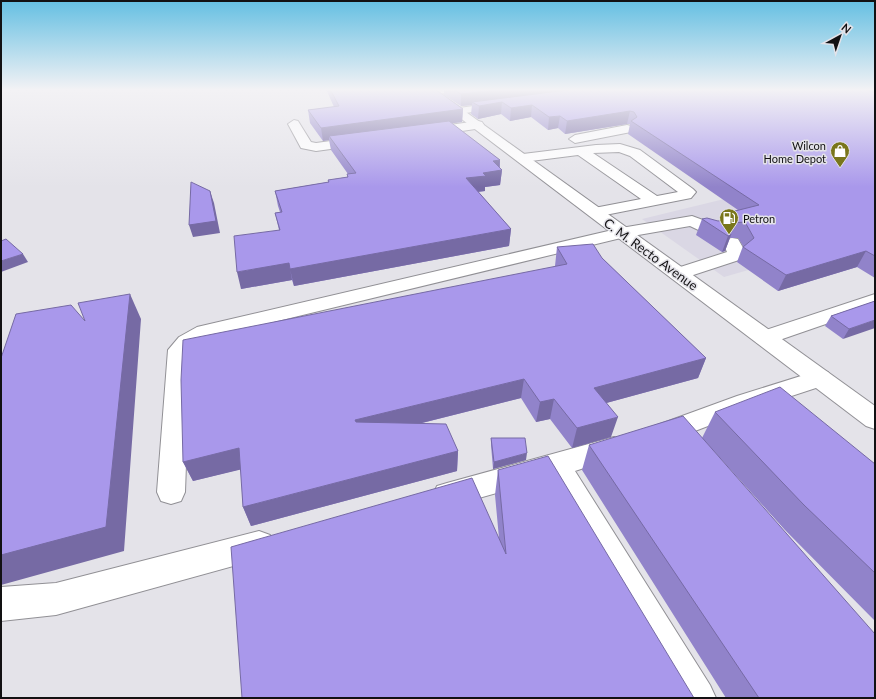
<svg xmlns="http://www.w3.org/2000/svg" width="876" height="699" font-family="Lato,sans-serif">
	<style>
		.built { fill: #dad7e4 }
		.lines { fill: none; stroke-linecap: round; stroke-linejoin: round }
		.minor-casing { stroke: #919095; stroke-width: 2 }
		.highway-casing { stroke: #919095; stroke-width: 2 }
		.minor { fill: #fff; fill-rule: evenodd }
		.highway { fill: #fff; fill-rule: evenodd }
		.wall { fill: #9183ca }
		.shaded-wall { fill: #766aa4 }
		.building { fill: #a998eb; stroke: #766aa4 }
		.labels { text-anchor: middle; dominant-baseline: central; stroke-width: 3; stroke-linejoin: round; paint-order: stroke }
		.far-poi-label { font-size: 11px; fill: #121113; stroke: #e4e3e9; text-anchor: end }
		.street-label { font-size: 13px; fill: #121113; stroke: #e4e3e9 }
	</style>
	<rect width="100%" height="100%" fill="#e4e3e9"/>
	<path class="built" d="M 749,193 L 841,243 L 724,277 L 642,219 Z"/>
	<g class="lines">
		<g class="minor-casing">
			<path id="minor" d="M 427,89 L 453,89 C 449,94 434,95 427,93 L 426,91 Z
				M 502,102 L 508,105 L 506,107 L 459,114 L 453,111 L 459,108 Z
				M 294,120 L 298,121 L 311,142 L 316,143 L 360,137 L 366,141 L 360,145 L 316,151 L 301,148 L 288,124 Z
				M 478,121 L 482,122 L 484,125 L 482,128 L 428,136 L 422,132 L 428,128 Z
				M 627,125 L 631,126 L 633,129 L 631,132 L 575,143 L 569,139 L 575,135 Z
				M 620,144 L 640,150 L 693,189 L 696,192 L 691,198 L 595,217 L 589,215 L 587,212 L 589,209 L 641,199 L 578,155 L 523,162 L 518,161 L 516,158 L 518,155 L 523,154 L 596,145 ZM 619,152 L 630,156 L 678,192 L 657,196 L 593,153 Z
				M 692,216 L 719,226 L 721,230 L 719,234 L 713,235 L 707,234 L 690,226 L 621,238 L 212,337 L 195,347 L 190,352 L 185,492 L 181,501 L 171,504 L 161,501 L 157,492 L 168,350 L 179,337 L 197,327 L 621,228 Z
				M 732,238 L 738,239 L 746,253 L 739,260 L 678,280 L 671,278 L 669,274 L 671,270 L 727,252 L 723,243 L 726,239 Z
				M 875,294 L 875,307 L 765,345 L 757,343 L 754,338 L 757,333 Z
				M 820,370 L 828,372 L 832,378 L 828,384 L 755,408 L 661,444 L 652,441 L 648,434 L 652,427 L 737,396 Z
				M 614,437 L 623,441 L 627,448 L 623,455 L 575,471 L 710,685 L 716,698 L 676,698 L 550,478 L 447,507 L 437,504 L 433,495 L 437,486 L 447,483 Z
				M 259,531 L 270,535 L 274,545 L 270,555 L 259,559 L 56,615 L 1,621 L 1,587 L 56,583 Z"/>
		</g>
		<g class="highway-casing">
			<path id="highway" d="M 422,89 L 434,89 L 875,406 L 875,429 L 866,426 Z"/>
		</g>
		<use href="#minor" class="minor"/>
		<use href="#highway" class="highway"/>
	</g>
	<path class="wall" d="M 326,89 L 435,89 L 463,109 L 462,122 L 451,123 L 500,160 L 500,168 L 502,170 L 500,185 L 485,187 L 485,191 L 478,192 L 511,229 L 509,246 L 294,286 L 292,280 L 241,289 L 279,230 L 275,213 L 280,212 L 278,206 L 275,191 L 328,182 L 328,180 L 347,177 L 347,174 L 348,174 L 331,150 L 329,140 L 323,141 L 310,123 L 308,110 L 334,107 Z
		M 444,89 L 875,89 L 875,278 L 857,267 L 778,291 L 737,262 L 743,246 L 738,238 L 730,238 L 725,251 L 722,252 L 696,235 L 702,219 L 718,221 L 725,220 L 727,213 L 738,210 L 628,134 L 630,124 L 627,124 L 565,134 L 558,128 L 548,130 L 531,117 L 510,121 L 501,114 L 478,119 L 471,114 L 472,105 L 461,106 L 444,95 Z
		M 557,247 L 602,258 L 706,358 L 698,378 L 606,403 L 611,437 L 572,448 L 550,419 L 536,422 L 521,398 L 422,423 L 458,451 L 457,471 L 251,526 L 243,507 L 241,469 L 193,481 L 183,462 L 555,266 Z
		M 875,301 L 843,339 L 825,326 L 831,316 Z
		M 715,412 L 875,464 L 875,621 L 785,530 L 702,438 Z
		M 491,438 L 526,460 L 493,469 L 491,445 Z
		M 589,445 L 875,698 L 726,698 L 582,470 Z
		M 498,470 L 694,698 L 242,698 L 499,538 L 495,495 Z"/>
	<path class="shaded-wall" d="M 505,89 L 594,89 L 472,102 L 472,105 L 461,106 L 461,94 Z
		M 502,102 L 501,114 L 478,119 L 479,106 Z
		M 532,105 L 531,117 L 510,121 L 511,108 Z
		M 463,109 L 462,122 L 331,139 L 329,136 L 329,140 L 323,141 L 321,128 Z
		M 630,111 L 627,124 L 565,134 L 567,121 Z
		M 560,116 L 558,128 L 548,130 L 549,117 Z
		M 500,160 L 499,171 L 502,170 L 500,185 L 485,187 L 485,191 L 466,193 L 466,178 L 483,173 L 493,161 Z
		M 210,191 L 214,203 L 220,233 L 193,237 L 189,225 Z
		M 511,229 L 509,246 L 294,286 L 290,269 Z
		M 731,235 L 725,251 L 722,252 L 728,236 Z
		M 866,251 L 857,267 L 778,291 L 786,275 Z
		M 23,254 L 28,262 L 1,272 L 1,261 Z
		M 289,263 L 292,280 L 241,289 L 237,272 Z
		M 130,294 L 141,319 L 124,551 L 1,585 L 1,555 Z
		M 875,320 L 875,328 L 843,339 L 849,329 Z
		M 706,358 L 698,378 L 588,408 L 594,388 Z
		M 524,379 L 521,398 L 358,439 L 355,420 Z
		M 554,399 L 550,419 L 536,422 L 540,402 Z
		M 618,417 L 611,437 L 572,448 L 577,428 Z
		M 239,448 L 247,468 L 193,481 L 183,462 Z
		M 458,451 L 457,471 L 251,526 L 243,507 Z
		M 527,453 L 526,460 L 493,469 L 494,462 Z"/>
	<path class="building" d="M 330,89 L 435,89 L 463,109 L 321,128 L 308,110 L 339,106 Z
		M 453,89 L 505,89 L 461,94 Z
		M 575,89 L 864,89 L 875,93 L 875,256 L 866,251 L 786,275 L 743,247 L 754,238 L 745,222 L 731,223 L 728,228 L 731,235 L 728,236 L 702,219 L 707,218 L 718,221 L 725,220 L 728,215 L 727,213 L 759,205 L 631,121 L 637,117 L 634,112 L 630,111 L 567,121 L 560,116 L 549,117 L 532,105 L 511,108 L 502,102 L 479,106 L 472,102 Z
		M 449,121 L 500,160 L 493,161 L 502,170 L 483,173 L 486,176 L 466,178 L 511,229 L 290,269 L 289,263 L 237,272 L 234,236 L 280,230 L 275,213 L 282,212 L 275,191 L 329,182 L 328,180 L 348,177 L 347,174 L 356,173 L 329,136 Z
		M 191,182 L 210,191 L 216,221 L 189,225 Z
		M 6,239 L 23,254 L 1,261 L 1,241 Z
		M 593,244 L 602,258 L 706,358 L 594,388 L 618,417 L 577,428 L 554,399 L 540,402 L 524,379 L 355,420 L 356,422 L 446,424 L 458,451 L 243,507 L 239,448 L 183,462 L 181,380 L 183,340 L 567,264 L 557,247 Z
		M 130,294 L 106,527 L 1,555 L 1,358 L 16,314 L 71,305 L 85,321 L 78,303 Z
		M 875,301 L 875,320 L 849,329 L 831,316 Z
		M 780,387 L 875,464 L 875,573 L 804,505 L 715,412 Z
		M 683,416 L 875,634 L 875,698 L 759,698 L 589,445 Z
		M 491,438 L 525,438 L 527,453 L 494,462 Z
		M 548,456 L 694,698 L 242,698 L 231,547 L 472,478 L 506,554 L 498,470 Z"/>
	<linearGradient id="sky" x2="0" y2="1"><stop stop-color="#64bfe2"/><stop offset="0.48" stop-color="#f3f2f5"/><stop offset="1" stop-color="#f3f2f5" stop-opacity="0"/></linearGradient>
	<rect width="876" height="187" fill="url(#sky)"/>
	<defs>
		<g id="shop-pin" transform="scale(1)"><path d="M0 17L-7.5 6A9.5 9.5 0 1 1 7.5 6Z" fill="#79761b" stroke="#e4e3e9"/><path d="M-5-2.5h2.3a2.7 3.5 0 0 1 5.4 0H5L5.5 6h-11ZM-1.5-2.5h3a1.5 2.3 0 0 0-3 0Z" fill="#fff"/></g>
		<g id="fuel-pin" transform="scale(1)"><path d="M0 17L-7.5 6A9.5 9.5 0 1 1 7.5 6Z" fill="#79761b" stroke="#e4e3e9"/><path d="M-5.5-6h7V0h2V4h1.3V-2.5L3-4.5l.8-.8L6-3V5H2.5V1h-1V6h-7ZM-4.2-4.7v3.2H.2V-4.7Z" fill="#fff"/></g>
	</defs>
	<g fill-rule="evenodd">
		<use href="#shop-pin" x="840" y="151"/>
		<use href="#fuel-pin" x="729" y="218"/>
	</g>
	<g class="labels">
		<g class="far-poi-label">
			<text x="826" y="145">Wilcon<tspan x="826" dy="13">Home Depot</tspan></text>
			<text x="743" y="218" text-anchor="start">Petron</text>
		</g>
		<g class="street-label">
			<text transform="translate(651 254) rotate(36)">C. M. Recto Avenue</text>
		</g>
	</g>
	<rect width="876" height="699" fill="none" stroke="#121113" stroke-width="4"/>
	<g transform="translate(840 36) rotate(40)" stroke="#e4e3e9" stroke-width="3" paint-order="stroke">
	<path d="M0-3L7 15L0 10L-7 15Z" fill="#121113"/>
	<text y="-6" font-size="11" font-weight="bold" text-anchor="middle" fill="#121113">N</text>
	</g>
</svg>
